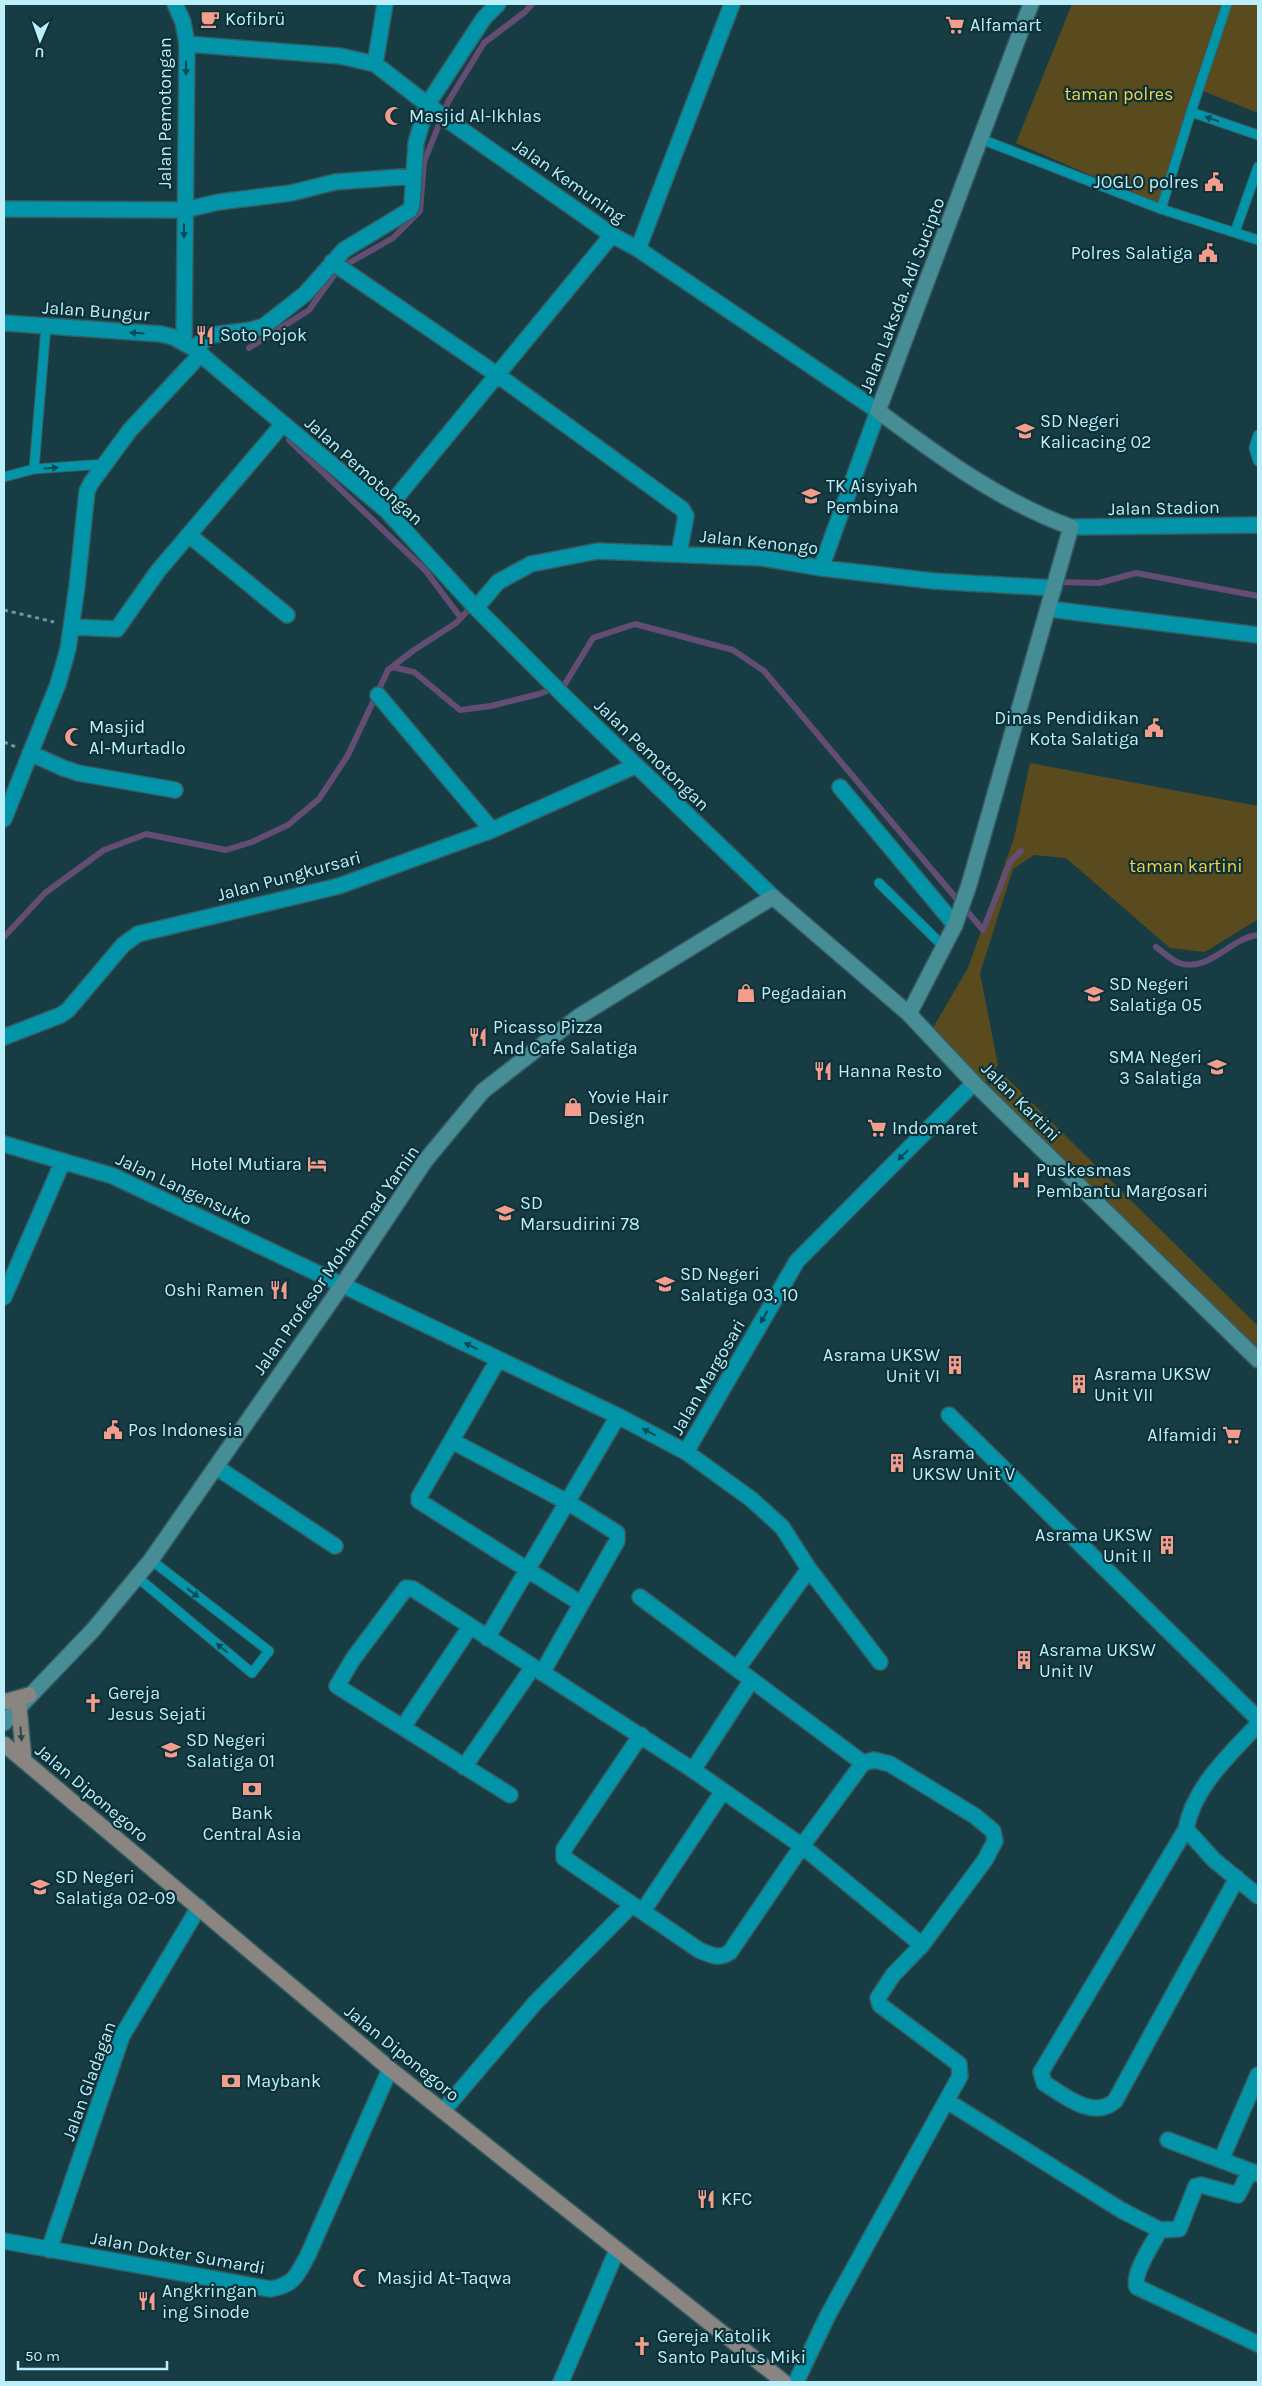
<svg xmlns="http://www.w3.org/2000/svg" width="1262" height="2386" font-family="Karla,sans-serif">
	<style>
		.green { fill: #594b1e }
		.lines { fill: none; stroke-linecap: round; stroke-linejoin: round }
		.stream { stroke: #644d73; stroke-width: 6 }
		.service-casing { stroke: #355c63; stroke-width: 11 }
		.minor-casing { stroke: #355c63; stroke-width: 18 }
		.tertiary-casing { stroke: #355c63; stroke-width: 18 }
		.secondary-casing { stroke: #355c63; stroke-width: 18 }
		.primary-casing { stroke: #355c63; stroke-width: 18 }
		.path { stroke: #6c97a0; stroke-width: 3; stroke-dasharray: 4 4; stroke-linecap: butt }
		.service { stroke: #0295aa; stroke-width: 9 }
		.minor { stroke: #0295aa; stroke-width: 15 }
		.tertiary { stroke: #0295aa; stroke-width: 15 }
		.secondary { stroke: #468d96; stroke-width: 15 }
		.primary { stroke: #8a8581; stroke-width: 15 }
		.oneway { fill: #0a4a54 }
		.oneway2 { fill: #2c464a }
		.labels { text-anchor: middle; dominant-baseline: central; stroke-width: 4.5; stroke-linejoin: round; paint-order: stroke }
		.poi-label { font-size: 18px; fill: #bceff9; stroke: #0c3138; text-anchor: start }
		.park-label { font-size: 18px; fill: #fbd13d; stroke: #0c3138 }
		.street-label { font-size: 18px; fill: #bceff9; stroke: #0c3138 }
	</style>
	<rect width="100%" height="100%" fill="#183c43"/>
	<path class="green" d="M 1072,4 L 1258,4 L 1258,113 L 1203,91 L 1160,205 L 1016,143 Z
		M 1030,763 L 1258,806 L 1258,921 L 1255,921 L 1205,952 L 1170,948 L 1066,858 L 1034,855 L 1013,869 L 980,973 L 998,1065 L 982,1088 L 930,1033 L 968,968 L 1014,838 Z
		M 1003,1074 L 1258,1326 L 1258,1351 L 987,1087 Z"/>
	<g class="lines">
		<path class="stream" d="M 342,267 L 393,238 L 420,211 L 424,162 L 448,102 L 484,43 L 525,12 L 532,4
			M 249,348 L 309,310 L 337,271
			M 289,440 L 425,570 L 461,618
			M 1054,582 L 1099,583 L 1136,573 L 1258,596
			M 392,667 L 414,672 L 460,710 L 491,706 L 539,694 L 565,684 L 593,638 L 635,624 L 733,650 L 764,671 L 983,930 L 1010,862 L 1021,851
			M 4,937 L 45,893 L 104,850 L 146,834 L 226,850 L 252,842 L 288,825 L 319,799 L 348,755 L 388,670 L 414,650 L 456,623 L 473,605
			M 1156,947 C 1163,952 1171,960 1179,963 C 1209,973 1230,938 1258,935"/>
		<g class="service-casing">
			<path id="service" d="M 1227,4 L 1191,112 L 1258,135
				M 981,139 L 1161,209 L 1191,112
				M 1161,209 L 1258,240
				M 1235,232 L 1258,167
				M 1258,435 L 1254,448 L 1258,461
				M 34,469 L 46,326
				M 4,477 L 34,469 L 105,464
				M 879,883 L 944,947
				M 137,1577 L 252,1673 L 269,1651 L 151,1560"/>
		</g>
		<g class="minor-casing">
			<path id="minor" d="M 187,44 L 340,56 L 375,64 L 449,121 L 612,235 L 638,249 L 878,411 L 821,568
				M 375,64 L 385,4
				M 4,209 L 184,210 L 219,202 L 291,193 L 335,182 L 414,176
				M 638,249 L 732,4
				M 332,262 L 496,374 L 682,509 L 686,516 L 679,553
				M 193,348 L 212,335 L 251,330 L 264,326 L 305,294 L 344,250 L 410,210 L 412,204 L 416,143 L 427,105 L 484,18 L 498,4
				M 386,510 L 612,235
				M 1071,527 L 1258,525
				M 189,535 L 287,615
				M 476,608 L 498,582 L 531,564 L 598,551 L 762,558 L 821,568 L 933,581 L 1054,588
				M 1049,609 L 1258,635
				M 72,627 L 117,629 L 158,571 L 283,424
				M 378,695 L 492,830
				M 30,753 L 63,768 L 78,773 L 175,790
				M 840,787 L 955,925
				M 4,819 L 58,684 L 68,649 L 77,586 L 87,491 L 91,483 L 130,430 L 201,354
				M 4,1037 L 61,1015 L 68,1010 L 123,945 L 138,934 L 339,886 L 492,830 L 635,766
				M 4,1144 L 113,1176 L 618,1416 L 686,1452 L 797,1261 L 974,1083
				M 4,1297 L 63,1161
				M 498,1360 L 419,1497 L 419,1501 L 580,1603
				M 949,1415 L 1258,1719
				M 452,1441 L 569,1503 L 617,1533 L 617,1541 L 542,1673
				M 686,1452 L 751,1499 L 782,1527 L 809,1569 L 880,1662
				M 216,1467 L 335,1546
				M 809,1569 L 737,1669 L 863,1763
				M 640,1597 L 737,1669
				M 487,1638 L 618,1416
				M 1258,1724 C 1230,1755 1194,1786 1186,1829 L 1214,1860 L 1258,1896
				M 403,1727 L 470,1627
				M 641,1735 L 564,1849 L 564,1858 L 699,1950 C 711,1955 719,1960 730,1952 L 802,1846 L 863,1763
				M 464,1767 L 533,1667
				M 693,1770 L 751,1681
				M 510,1795 L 337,1686 L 353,1659 L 406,1588 L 413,1589 L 693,1770 L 802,1846 L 922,1945
				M 1186,1829 L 1041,2072 L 1044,2083 C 1065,2096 1093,2120 1115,2101 L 1237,1878
				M 643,1911 L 723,1791
				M 947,2101 L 1121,2210 L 1160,2230 L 1179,2229 L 1196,2186 L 1201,2185 L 1238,2195 L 1250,2171
				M 443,2111 L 535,2003 L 632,1905
				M 1168,2140 L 1258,2174
				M 1221,2160 L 1258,2075
				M 1160,2230 C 1153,2243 1132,2274 1137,2287 L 1258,2344
				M 49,2250 L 122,2036 L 199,1907
				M 561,2382 L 617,2250
				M 796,2382 L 828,2315 L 960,2076 L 959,2064 L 880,2005 L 878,1998 L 893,1975 L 922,1945 L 985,1860 L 995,1841 L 993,1831 L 975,1816 L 890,1764 L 874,1760 L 863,1763"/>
		</g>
		<g class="tertiary-casing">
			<path id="tertiary" d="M 175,4 L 183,22 L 187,44 L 184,343
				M 4,323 L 161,334 L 173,337 L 193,348 L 386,510 L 475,607 L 566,698 L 773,897
				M 4,2241 L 270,2289 C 295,2285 297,2275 308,2255 L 390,2069"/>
		</g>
		<g class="secondary-casing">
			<path id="secondary" d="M 909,1014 L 955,925 L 969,885 L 1071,527 C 1001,502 937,455 878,411 L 1031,4
				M 4,1723 L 93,1630 L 151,1560 L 343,1284 L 425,1161 L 483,1091 L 578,1017 L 773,897 L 909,1014 L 974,1083 L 1258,1360"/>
		</g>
		<g class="primary-casing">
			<path id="primary" d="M 4,1702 L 29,1695
				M 19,1707 L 24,1761
				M 4,1744 L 390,2069 L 784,2382"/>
		</g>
		<path class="path" d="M 4,610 L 54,622
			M 4,742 L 16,747"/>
		<use href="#service" class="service"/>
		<use href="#minor" class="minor"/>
		<use href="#tertiary" class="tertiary"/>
		<use href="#secondary" class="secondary"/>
		<use href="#primary" class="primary"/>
	</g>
	<defs><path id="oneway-solid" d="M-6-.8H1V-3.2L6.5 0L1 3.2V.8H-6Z" transform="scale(1.25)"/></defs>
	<g class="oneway">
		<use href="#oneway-solid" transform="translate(186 68) rotate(91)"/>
		<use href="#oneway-solid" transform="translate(1212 119) rotate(-161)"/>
		<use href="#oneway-solid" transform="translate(184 231) rotate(90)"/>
		<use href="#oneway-solid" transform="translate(137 333) rotate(-176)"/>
		<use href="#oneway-solid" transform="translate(51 468) rotate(-4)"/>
		<use href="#oneway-solid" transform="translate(903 1155) rotate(135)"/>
		<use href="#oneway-solid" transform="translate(764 1317) rotate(120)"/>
		<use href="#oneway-solid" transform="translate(471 1346) rotate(-154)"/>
		<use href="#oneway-solid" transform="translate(649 1432) rotate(-153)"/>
		<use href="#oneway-solid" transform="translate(193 1593) rotate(38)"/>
		<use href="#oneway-solid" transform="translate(222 1648) rotate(-140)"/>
	</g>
	<use class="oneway2" href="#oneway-solid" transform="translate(21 1734) rotate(85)"/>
	<defs>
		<g id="cafe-bare" transform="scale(1.5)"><path d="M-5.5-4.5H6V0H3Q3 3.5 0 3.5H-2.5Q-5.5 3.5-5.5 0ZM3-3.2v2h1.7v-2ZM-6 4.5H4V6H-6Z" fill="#f49d8c" stroke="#0c3138" stroke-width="2.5" paint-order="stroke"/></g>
		<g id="supermarket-bare" transform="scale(1.5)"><path d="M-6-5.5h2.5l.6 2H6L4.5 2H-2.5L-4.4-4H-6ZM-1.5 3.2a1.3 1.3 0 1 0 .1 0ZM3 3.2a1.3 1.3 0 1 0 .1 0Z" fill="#f49d8c" stroke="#0c3138" stroke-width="2.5" paint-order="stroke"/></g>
		<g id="mosque-bare" transform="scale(1.5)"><path d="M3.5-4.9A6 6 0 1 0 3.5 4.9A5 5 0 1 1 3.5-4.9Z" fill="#f49d8c" stroke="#0c3138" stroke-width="2.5" paint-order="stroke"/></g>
		<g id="civic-bare" transform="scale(1.5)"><path d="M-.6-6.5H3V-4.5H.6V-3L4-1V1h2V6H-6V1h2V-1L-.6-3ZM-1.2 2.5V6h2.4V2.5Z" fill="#f49d8c" stroke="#0c3138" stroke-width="2.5" paint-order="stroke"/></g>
		<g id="restaurant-bare" transform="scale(1.5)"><path d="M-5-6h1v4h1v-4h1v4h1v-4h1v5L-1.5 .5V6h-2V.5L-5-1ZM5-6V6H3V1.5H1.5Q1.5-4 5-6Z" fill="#f49d8c" stroke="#0c3138" stroke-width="2.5" paint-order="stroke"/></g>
		<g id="school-bare" transform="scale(1.5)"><path d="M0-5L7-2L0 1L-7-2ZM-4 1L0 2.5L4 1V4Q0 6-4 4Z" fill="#f49d8c" stroke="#0c3138" stroke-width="2.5" paint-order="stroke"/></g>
		<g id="shop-bare" transform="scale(1.5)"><path d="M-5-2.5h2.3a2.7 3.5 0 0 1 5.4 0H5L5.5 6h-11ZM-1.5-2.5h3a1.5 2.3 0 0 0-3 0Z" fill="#f49d8c" stroke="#0c3138" stroke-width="2.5" paint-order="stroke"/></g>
		<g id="hotel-bare" transform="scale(1.5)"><path d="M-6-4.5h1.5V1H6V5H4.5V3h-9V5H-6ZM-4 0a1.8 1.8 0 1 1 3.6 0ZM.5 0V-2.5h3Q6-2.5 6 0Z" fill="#f49d8c" stroke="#0c3138" stroke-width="2.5" paint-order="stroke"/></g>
		<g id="hospital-bare" transform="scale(1.5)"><path d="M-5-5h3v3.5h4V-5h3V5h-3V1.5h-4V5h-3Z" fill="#f49d8c" stroke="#0c3138" stroke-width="2.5" paint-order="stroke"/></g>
		<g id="building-bare" transform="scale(1.5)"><path d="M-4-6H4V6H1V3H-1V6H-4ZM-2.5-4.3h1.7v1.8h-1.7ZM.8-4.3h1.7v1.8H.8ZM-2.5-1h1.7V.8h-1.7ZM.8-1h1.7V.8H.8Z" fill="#f49d8c" stroke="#0c3138" stroke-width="2.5" paint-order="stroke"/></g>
		<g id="church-bare" transform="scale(1.5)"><path d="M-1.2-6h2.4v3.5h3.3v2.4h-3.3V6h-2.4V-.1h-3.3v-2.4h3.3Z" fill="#f49d8c" stroke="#0c3138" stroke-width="2.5" paint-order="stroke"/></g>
		<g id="bank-bare" transform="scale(1.5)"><path d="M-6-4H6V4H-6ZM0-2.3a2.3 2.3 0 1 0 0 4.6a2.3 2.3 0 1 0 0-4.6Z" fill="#f49d8c" stroke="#0c3138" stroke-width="2.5" paint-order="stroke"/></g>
	</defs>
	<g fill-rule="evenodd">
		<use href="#cafe-bare" x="210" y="19"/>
		<use href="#supermarket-bare" x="955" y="25"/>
		<use href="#mosque-bare" x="394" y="116"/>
		<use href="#civic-bare" x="1214" y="182"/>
		<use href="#civic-bare" x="1208" y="253"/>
		<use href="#restaurant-bare" x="205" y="335"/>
		<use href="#school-bare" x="1025" y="431"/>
		<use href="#school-bare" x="811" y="496"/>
		<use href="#civic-bare" x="1154" y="728"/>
		<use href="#mosque-bare" x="74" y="737"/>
		<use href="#shop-bare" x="746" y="993"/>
		<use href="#school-bare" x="1094" y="994"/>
		<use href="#restaurant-bare" x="478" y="1037"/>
		<use href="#school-bare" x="1217" y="1067"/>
		<use href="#restaurant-bare" x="823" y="1071"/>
		<use href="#shop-bare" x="573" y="1107"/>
		<use href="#supermarket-bare" x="877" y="1128"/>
		<use href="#hotel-bare" x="317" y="1164"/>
		<use href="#hospital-bare" x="1021" y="1180"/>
		<use href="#school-bare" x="505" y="1213"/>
		<use href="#school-bare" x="665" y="1284"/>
		<use href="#restaurant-bare" x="279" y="1290"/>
		<use href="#building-bare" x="955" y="1365"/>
		<use href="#building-bare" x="1079" y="1384"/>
		<use href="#civic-bare" x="113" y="1430"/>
		<use href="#supermarket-bare" x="1232" y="1435"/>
		<use href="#building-bare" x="897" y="1463"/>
		<use href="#building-bare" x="1167" y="1545"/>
		<use href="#building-bare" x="1024" y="1660"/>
		<use href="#church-bare" x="93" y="1703"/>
		<use href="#school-bare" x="171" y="1750"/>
		<use href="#bank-bare" x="252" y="1789"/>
		<use href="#school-bare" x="40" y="1887"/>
		<use href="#bank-bare" x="231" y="2081"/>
		<use href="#restaurant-bare" x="706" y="2199"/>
		<use href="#mosque-bare" x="362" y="2278"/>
		<use href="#restaurant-bare" x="147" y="2301"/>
		<use href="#church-bare" x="642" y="2346"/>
	</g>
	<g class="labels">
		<g class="poi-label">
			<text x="225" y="19">Kofibrü</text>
			<text x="970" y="25">Alfamart</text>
			<text x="409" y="116">Masjid Al-Ikhlas</text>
			<text x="1199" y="182" text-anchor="end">JOGLO polres</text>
			<text x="1193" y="253" text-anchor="end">Polres Salatiga</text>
			<text x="220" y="335">Soto Pojok</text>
			<text x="1040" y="421">SD Negeri<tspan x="1040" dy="21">Kalicacing 02</tspan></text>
			<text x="826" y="486">TK Aisyiyah<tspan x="826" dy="21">Pembina</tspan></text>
			<text x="1139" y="718" text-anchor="end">Dinas Pendidikan<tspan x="1139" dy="21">Kota Salatiga</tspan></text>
			<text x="89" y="727">Masjid<tspan x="89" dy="21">Al-Murtadlo</tspan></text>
			<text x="1109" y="984">SD Negeri<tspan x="1109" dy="21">Salatiga 05</tspan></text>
			<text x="761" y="993">Pegadaian</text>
			<text x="493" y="1027">Picasso Pizza<tspan x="493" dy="21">And Cafe Salatiga</tspan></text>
			<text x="1202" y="1057" text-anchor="end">SMA Negeri<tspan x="1202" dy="21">3 Salatiga</tspan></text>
			<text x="838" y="1071">Hanna Resto</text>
			<text x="588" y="1097">Yovie Hair<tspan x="588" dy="21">Design</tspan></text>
			<text x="892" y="1128">Indomaret</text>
			<text x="302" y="1164" text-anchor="end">Hotel Mutiara</text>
			<text x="1036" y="1170">Puskesmas<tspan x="1036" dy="21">Pembantu Margosari</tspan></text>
			<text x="520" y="1203">SD<tspan x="520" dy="21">Marsudirini 78</tspan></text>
			<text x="680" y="1274">SD Negeri<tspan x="680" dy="21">Salatiga 03, 10</tspan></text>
			<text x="264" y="1290" text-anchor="end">Oshi Ramen</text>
			<text x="940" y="1355" text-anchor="end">Asrama UKSW<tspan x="940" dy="21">Unit VI</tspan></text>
			<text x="1094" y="1374">Asrama UKSW<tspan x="1094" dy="21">Unit VII</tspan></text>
			<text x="128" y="1430">Pos Indonesia</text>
			<text x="1217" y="1435" text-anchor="end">Alfamidi</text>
			<text x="912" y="1453">Asrama<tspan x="912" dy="21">UKSW Unit V</tspan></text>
			<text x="1152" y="1535" text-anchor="end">Asrama UKSW<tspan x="1152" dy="21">Unit II</tspan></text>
			<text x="1039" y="1650">Asrama UKSW<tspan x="1039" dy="21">Unit IV</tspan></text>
			<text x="108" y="1693">Gereja<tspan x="108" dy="21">Jesus Sejati</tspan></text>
			<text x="186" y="1740">SD Negeri<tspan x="186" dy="21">Salatiga 01</tspan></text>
			<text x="252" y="1813" text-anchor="middle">Bank<tspan x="252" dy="21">Central Asia</tspan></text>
			<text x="55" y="1877">SD Negeri<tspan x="55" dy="21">Salatiga 02-09</tspan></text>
			<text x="246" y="2081">Maybank</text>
			<text x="721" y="2199">KFC</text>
			<text x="377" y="2278">Masjid At-Taqwa</text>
			<text x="162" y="2291">Angkringan<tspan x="162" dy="21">ing Sinode</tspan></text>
			<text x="657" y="2336">Gereja Katolik<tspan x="657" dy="21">Santo Paulus Miki</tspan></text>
		</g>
		<g class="park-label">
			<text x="1119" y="94">taman polres</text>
			<text x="1186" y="866">taman kartini</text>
		</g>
		<g class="street-label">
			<text transform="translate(165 113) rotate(-90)">Jalan Pemotongan</text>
			<text transform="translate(569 181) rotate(35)">Jalan Kemuning</text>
			<text transform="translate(902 295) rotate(-69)">Jalan Laksda. Adi Sucipto</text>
			<text transform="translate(96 311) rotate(4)">Jalan Bungur</text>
			<text transform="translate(364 471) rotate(42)">Jalan Pemotongan</text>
			<text transform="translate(1164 508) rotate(-1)">Jalan Stadion</text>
			<text transform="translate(759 542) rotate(6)">Jalan Kenongo</text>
			<text transform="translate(652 755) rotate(44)">Jalan Pemotongan</text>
			<text transform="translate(289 876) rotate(-15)">Jalan Pungkursari</text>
			<text transform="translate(1021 1102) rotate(45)">Jalan Kartini</text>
			<text transform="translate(184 1189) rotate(25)">Jalan Langensuko</text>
			<text transform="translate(336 1260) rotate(-55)">Jalan Profesor Mohammad Yamin</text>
			<text transform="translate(708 1377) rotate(-60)">Jalan Margosari</text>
			<text transform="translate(92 1793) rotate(40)">Jalan Diponegoro</text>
			<text transform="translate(402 2053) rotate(39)">Jalan Diponegoro</text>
			<text transform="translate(89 2081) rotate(-70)">Jalan Gladagan</text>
			<text transform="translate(178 2253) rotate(10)">Jalan Dokter Sumardi</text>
		</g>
	</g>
	<rect width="1262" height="2386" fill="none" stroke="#bceff9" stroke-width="10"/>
	<g transform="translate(40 40) rotate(182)" stroke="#0c3138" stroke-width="4" paint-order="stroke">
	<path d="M0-4L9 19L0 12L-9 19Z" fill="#bceff9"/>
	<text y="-8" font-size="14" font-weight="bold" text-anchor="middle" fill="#bceff9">U</text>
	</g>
	<path d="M18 2361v8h149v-8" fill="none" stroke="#bceff9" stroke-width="2.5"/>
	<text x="25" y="2361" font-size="15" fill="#bceff9" stroke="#0c3138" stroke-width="4" paint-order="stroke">50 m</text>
</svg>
